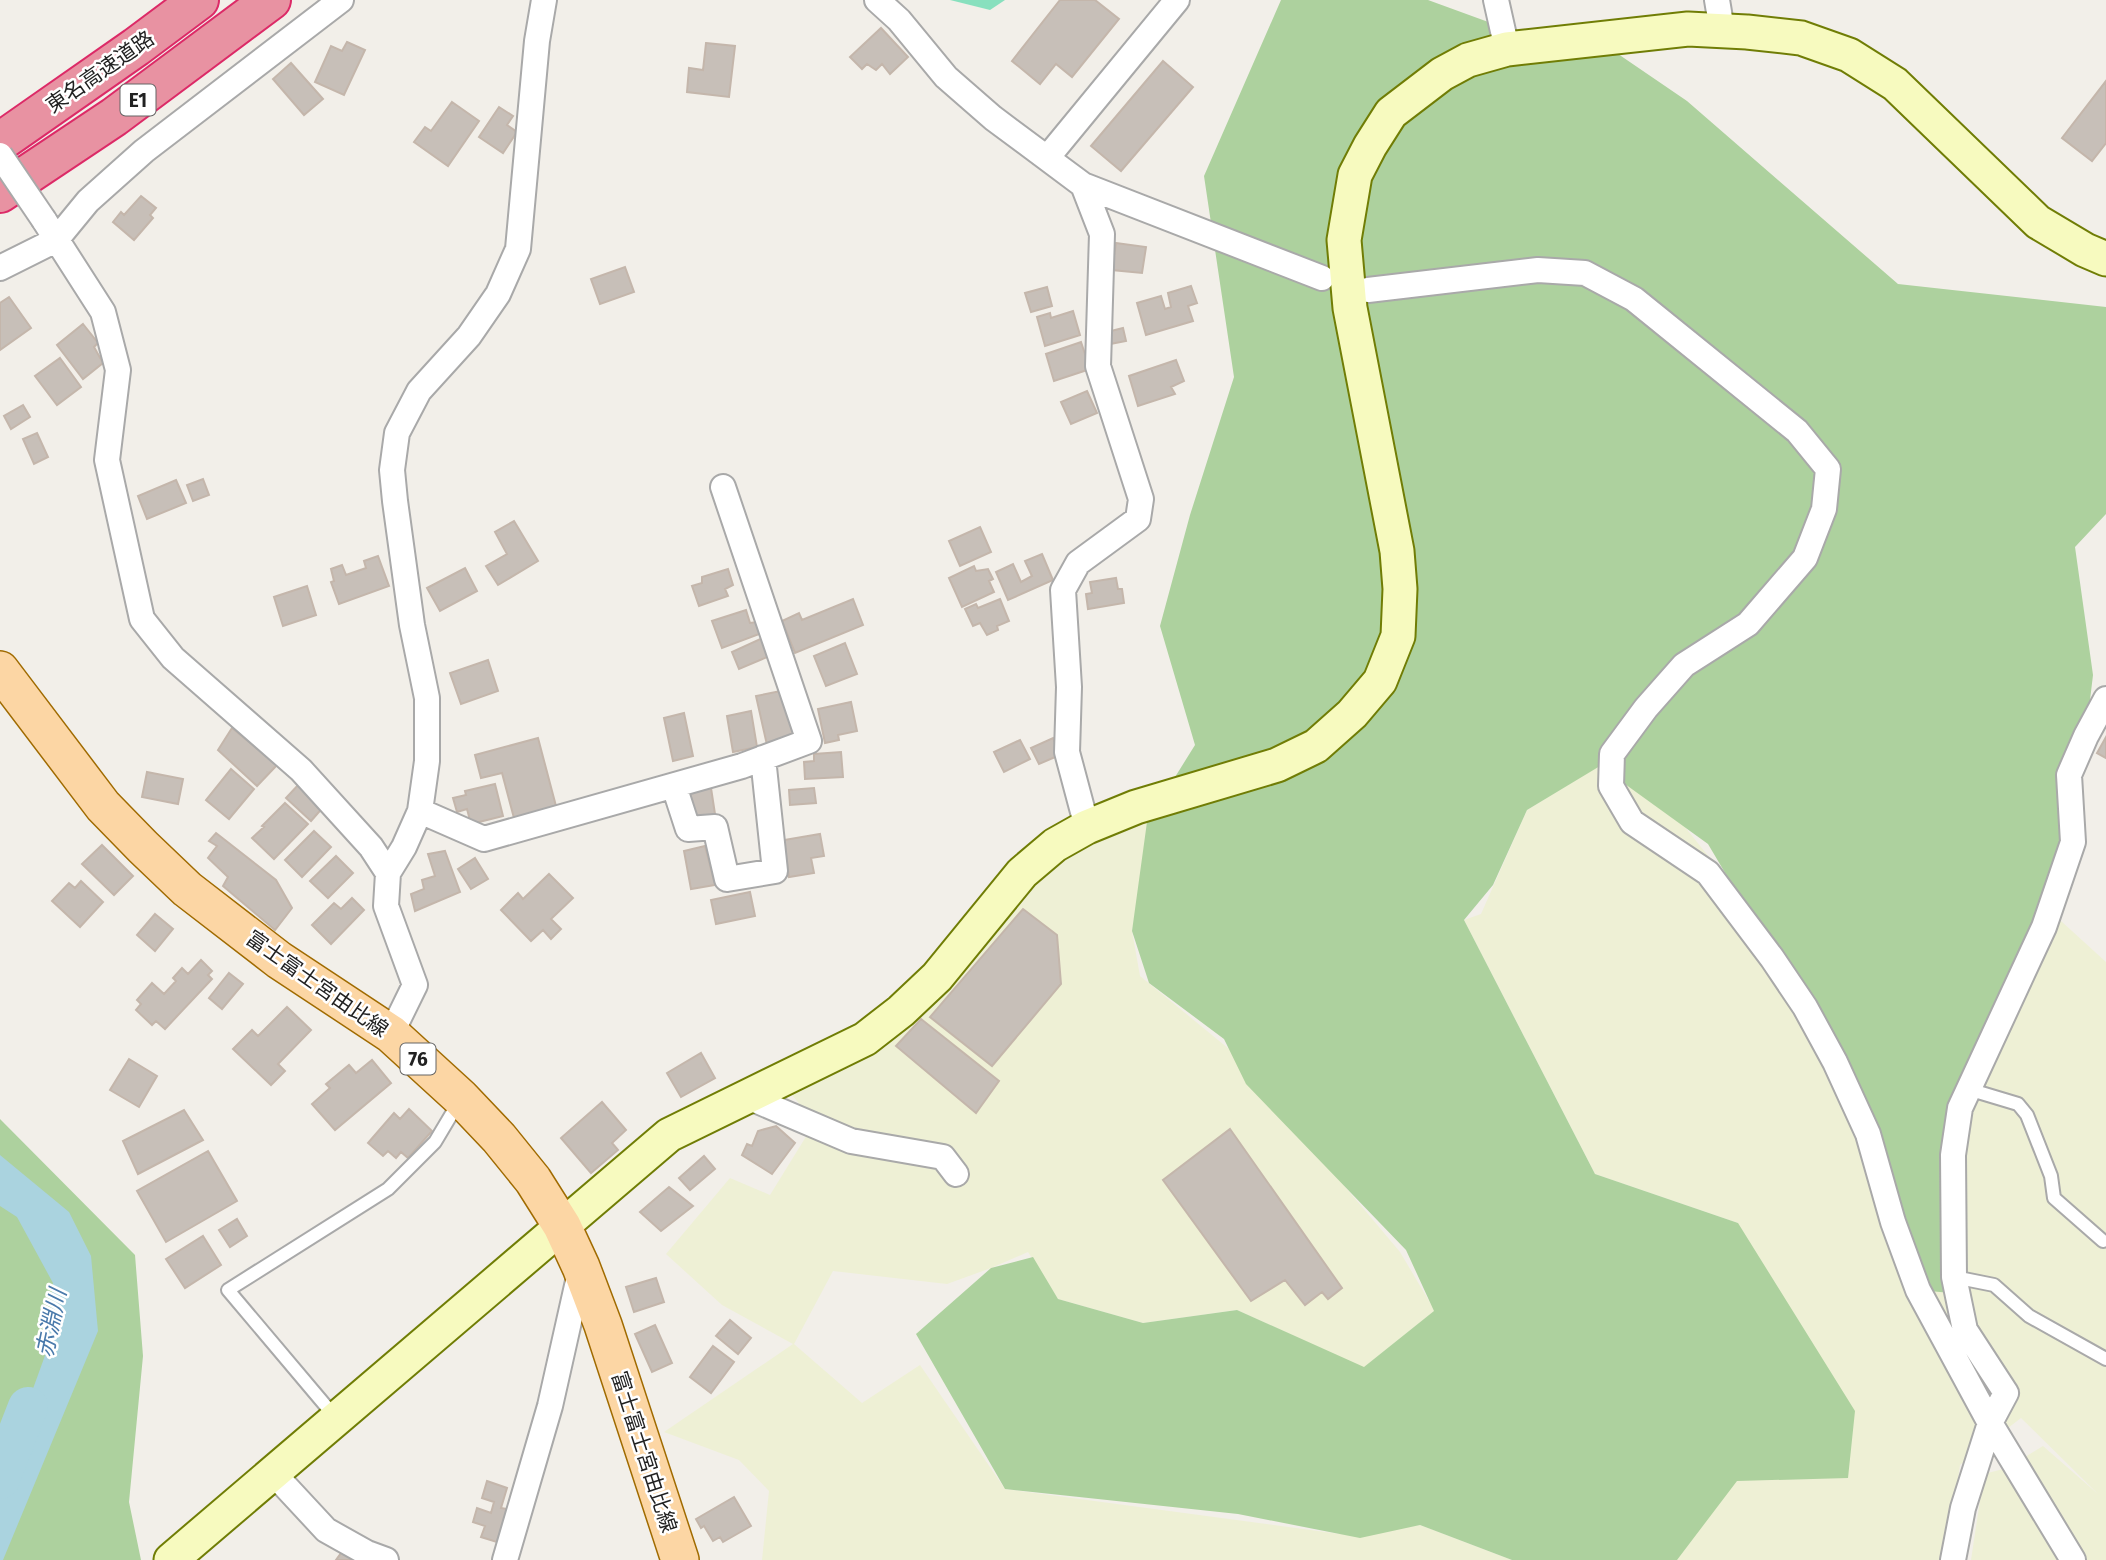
<svg xmlns="http://www.w3.org/2000/svg" width="2106" height="1560" font-family="'Fira Sans','Noto Sans JP',sans-serif">
	<style>
		.farmland { fill: #eef0d5 }
		.forest { fill: #add19e }
		.pitch { fill: #88e0be }
		.water { fill: #aad3df }
		.lines { fill: none; stroke-linecap: round; stroke-linejoin: round }
		.river { stroke: #aad3df; stroke-width: 40 }
		.building { fill: #c7bfb8; stroke: #c4b6ab; stroke-width: 2 }
		.lane-casing { stroke: #a9a9a9; stroke-width: 16 }
		.street-casing { stroke: #a9a9a9; stroke-width: 28 }
		.secondary-casing { stroke: #707d05; stroke-width: 37 }
		.primary-casing { stroke: #a06b00; stroke-width: 40 }
		.highway-casing { stroke: #dc2a67; stroke-width: 42 }
		.lane { stroke: #fff; stroke-width: 12 }
		.street { stroke: #fff; stroke-width: 24 }
		.secondary { stroke: #f7fabf; stroke-width: 33 }
		.primary { stroke: #fcd6a4; stroke-width: 37 }
		.highway { stroke: #e892a2; stroke-width: 38 }
		.street-bridge-casing { stroke: #a9a9a9; stroke-width: 28; stroke-linecap: butt }
		.street-bridge { stroke: #fff; stroke-width: 24 }
		.labels { text-anchor: middle; dominant-baseline: central; stroke-width: 5; stroke-linejoin: round; paint-order: stroke }
		.shield { fill: #fff; stroke: #646464; stroke-width: 2 }
		.shield-label { font-size: 19px; font-weight: bold; fill: #222 }
		.street-label { font-size: 21px; fill: #222; stroke: #fff }
		.water-label { font-size: 23px; font-style: italic; fill: #4a7aab; stroke: #fff }
	</style>
	<rect width="100%" height="100%" fill="#f2efe9"/>
	<path class="farmland" d="M 1600,765 L 1685,827 L 1733,887 L 1835,1062 L 1891,1253 L 1918,1290 L 1960,1108 L 2050,911 L 2106,962 L 2106,1560 L 1971,1560 L 1984,1474 L 2007,1468 L 2043,1446 L 2098,1494 L 2021,1418 L 1960,1465 L 1947,1560 L 1666,1560 L 1738,1223 L 1595,1174 L 1464,920 L 1481,914 L 1527,810 Z
		M 1151,816 L 1132,931 L 1140,976 L 1229,1049 L 1400,1252 L 1435,1311 L 1364,1368 L 1237,1310 L 1143,1323 L 1058,1299 L 1028,1252 L 991,1268 L 947,1284 L 833,1271 L 794,1344 L 862,1403 L 920,1365 L 1005,1489 L 1340,1534 L 1420,1525 L 1512,1560 L 762,1560 L 769,1491 L 739,1460 L 664,1432 L 793,1344 L 722,1305 L 666,1254 L 730,1178 L 770,1195 L 815,1122 L 791,1094 L 879,1048 L 964,971 L 1043,874 L 1102,832 Z"/>
	<path class="forest" d="M 1281,0 L 1428,0 L 1549,44 L 1602,43 L 1687,101 L 1898,284 L 2106,307 L 2106,514 L 2075,547 L 2093,675 L 2073,842 L 1953,1155 L 1951,1293 L 1918,1290 L 1815,1025 L 1708,844 L 1600,766 L 1527,810 L 1493,885 L 1464,920 L 1595,1174 L 1738,1223 L 1855,1411 L 1848,1478 L 1737,1481 L 1677,1560 L 1512,1560 L 1420,1525 L 1360,1538 L 1238,1514 L 1005,1489 L 916,1334 L 991,1268 L 1033,1257 L 1058,1299 L 1143,1323 L 1237,1310 L 1364,1367 L 1434,1311 L 1406,1250 L 1246,1084 L 1224,1039 L 1149,983 L 1132,931 L 1147,822 L 1195,745 L 1160,626 L 1190,515 L 1234,377 L 1204,176 Z
		M 0,1119 L 135,1255 L 143,1356 L 129,1502 L 141,1560 L 0,1560 Z"/>
	<path class="pitch" d="M 950,0 L 1005,0 L 990,10 Z"/>
	<path class="water" d="M 0,1155 L 69,1212 L 91,1256 L 98,1331 L 3,1560 L 0,1560 L 0,1480 L 47,1350 L 53,1283 L 17,1217 L 0,1206 Z"/>
	<g class="lines">
		<path class="river" d="M 0,1479 L 28,1407"/>
	</g>
	<path class="building" d="M 1060,0 L 1095,0 L 1119,19 L 1072,77 L 1056,64 L 1040,84 L 1012,61 Z
		M 881,28 L 908,57 L 890,74 L 882,64 L 876,70 L 867,64 L 862,69 L 850,57 Z
		M 347,42 L 365,50 L 344,95 L 315,82 L 331,46 L 342,51 Z
		M 706,43 L 735,46 L 729,97 L 687,92 L 689,68 L 703,70 Z
		M 1163,61 L 1193,87 L 1121,171 L 1091,146 Z
		M 291,63 L 323,99 L 304,115 L 273,79 Z
		M 2106,81 L 2106,143 L 2092,161 L 2062,138 Z
		M 452,102 L 479,121 L 448,166 L 414,142 L 425,127 L 431,131 Z
		M 499,107 L 513,116 L 507,125 L 517,132 L 503,153 L 479,137 Z
		M 141,196 L 156,208 L 150,215 L 153,218 L 134,240 L 113,222 L 121,212 L 124,215 Z
		M 1116,243 L 1146,247 L 1142,273 L 1112,270 Z
		M 625,267 L 634,292 L 600,304 L 591,279 Z
		M 1191,286 L 1197,303 L 1188,306 L 1193,321 L 1146,335 L 1137,303 L 1161,296 L 1165,309 L 1171,307 L 1168,293 Z
		M 1047,287 L 1052,306 L 1031,312 L 1025,293 Z
		M 9,297 L 31,328 L 0,350 L 0,303 Z
		M 1073,311 L 1080,335 L 1045,346 L 1037,317 L 1050,313 L 1051,318 Z
		M 83,324 L 98,343 L 94,347 L 103,363 L 83,379 L 57,345 Z
		M 1123,328 L 1126,341 L 1110,344 L 1107,332 Z
		M 1081,342 L 1090,369 L 1054,381 L 1046,354 Z
		M 60,358 L 81,387 L 57,405 L 35,376 Z
		M 1176,360 L 1184,381 L 1171,387 L 1175,394 L 1138,406 L 1129,376 Z
		M 1087,391 L 1097,413 L 1071,424 L 1061,402 Z
		M 23,405 L 30,417 L 11,429 L 4,416 Z
		M 37,433 L 48,457 L 34,464 L 23,439 Z
		M 203,479 L 209,495 L 193,501 L 187,485 Z
		M 176,480 L 186,503 L 147,519 L 138,496 Z
		M 514,521 L 538,561 L 498,585 L 486,566 L 507,554 L 495,532 Z
		M 980,527 L 991,552 L 960,566 L 949,541 Z
		M 1042,554 L 1053,580 L 1008,600 L 996,572 L 1013,564 L 1021,582 L 1032,576 L 1025,561 Z
		M 378,556 L 389,586 L 339,604 L 331,582 L 334,581 L 331,569 L 342,565 L 346,575 L 366,568 L 364,561 Z
		M 974,566 L 976,571 L 988,569 L 993,579 L 989,581 L 994,592 L 962,607 L 949,578 Z
		M 465,568 L 477,591 L 440,611 L 427,588 Z
		M 728,569 L 733,585 L 725,589 L 728,596 L 699,606 L 692,586 L 702,583 L 702,577 Z
		M 1116,578 L 1118,589 L 1122,589 L 1124,603 L 1088,609 L 1086,594 L 1092,593 L 1090,582 Z
		M 307,586 L 316,615 L 283,626 L 274,597 Z
		M 853,599 L 863,625 L 795,653 L 782,621 L 799,613 L 802,620 Z
		M 1000,599 L 1009,621 L 997,626 L 998,630 L 987,635 L 980,623 L 973,626 L 965,609 L 976,604 L 978,608 Z
		M 746,610 L 750,623 L 757,622 L 762,633 L 722,648 L 712,621 Z
		M 765,637 L 772,655 L 739,669 L 732,652 Z
		M 845,643 L 857,674 L 826,686 L 814,656 Z
		M 488,660 L 498,691 L 461,704 L 450,673 Z
		M 786,690 L 797,739 L 767,745 L 756,696 Z
		M 851,702 L 857,731 L 838,735 L 839,740 L 825,743 L 818,709 Z
		M 751,711 L 757,747 L 733,752 L 727,716 Z
		M 684,713 L 693,756 L 673,761 L 664,718 Z
		M 232,728 L 277,765 L 257,786 L 218,750 Z
		M 2106,737 L 2106,758 L 2097,753 Z
		M 538,738 L 556,806 L 514,818 L 502,773 L 481,778 L 475,755 Z
		M 1053,738 L 1060,755 L 1039,764 L 1031,748 Z
		M 1020,740 L 1030,759 L 1004,772 L 994,752 Z
		M 841,752 L 843,777 L 805,779 L 804,762 L 814,761 L 814,754 Z
		M 231,769 L 254,789 L 229,819 L 206,800 Z
		M 147,772 L 183,779 L 178,804 L 142,797 Z
		M 301,782 L 325,805 L 311,821 L 286,798 Z
		M 495,784 L 503,816 L 471,824 L 467,809 L 457,812 L 453,798 L 466,795 L 465,791 Z
		M 711,788 L 715,814 L 694,818 L 690,791 Z
		M 814,788 L 816,803 L 790,805 L 789,790 Z
		M 285,803 L 308,824 L 274,859 L 252,838 L 264,827 L 262,826 Z
		M 314,831 L 331,847 L 302,877 L 285,860 Z
		M 216,833 L 276,880 L 292,908 L 275,930 L 223,886 L 228,877 L 208,858 L 217,846 L 209,841 Z
		M 820,834 L 824,856 L 811,858 L 814,873 L 789,877 L 784,840 Z
		M 102,845 L 133,876 L 114,895 L 82,864 Z
		M 705,846 L 715,885 L 691,889 L 684,851 Z
		M 445,851 L 460,892 L 415,911 L 411,894 L 424,889 L 422,880 L 435,876 L 428,854 Z
		M 336,856 L 353,873 L 328,898 L 310,881 Z
		M 475,858 L 488,879 L 471,889 L 458,869 Z
		M 549,874 L 573,898 L 551,919 L 561,929 L 551,939 L 543,930 L 531,941 L 501,910 L 518,893 L 523,899 Z
		M 81,881 L 103,902 L 80,927 L 52,901 L 69,883 L 75,888 Z
		M 750,892 L 755,916 L 716,924 L 711,900 Z
		M 352,898 L 364,910 L 331,944 L 312,925 L 334,903 L 341,909 Z
		M 1023,909 L 1057,935 L 1061,984 L 992,1066 L 930,1017 Z
		M 155,914 L 173,929 L 155,951 L 137,935 Z
		M 201,960 L 212,971 L 208,975 L 212,979 L 165,1029 L 156,1021 L 152,1025 L 136,1010 L 141,1004 L 137,1000 L 152,983 L 164,994 L 176,981 L 173,978 L 182,968 L 188,974 Z
		M 229,973 L 243,984 L 222,1009 L 209,998 Z
		M 287,1007 L 311,1030 L 278,1064 L 285,1071 L 271,1085 L 233,1049 L 252,1030 L 258,1036 Z
		M 921,1019 L 999,1081 L 976,1113 L 896,1046 Z
		M 701,1053 L 715,1078 L 681,1097 L 667,1073 Z
		M 129,1059 L 157,1076 L 139,1107 L 110,1090 Z
		M 372,1060 L 391,1083 L 335,1130 L 312,1104 L 330,1088 L 326,1084 L 349,1065 L 356,1073 Z
		M 602,1102 L 626,1130 L 612,1143 L 618,1150 L 591,1173 L 561,1138 Z
		M 409,1109 L 432,1131 L 408,1158 L 401,1152 L 396,1158 L 388,1151 L 383,1156 L 368,1143 L 394,1113 L 400,1119 Z
		M 184,1110 L 203,1140 L 138,1174 L 123,1141 Z
		M 776,1126 L 795,1143 L 772,1174 L 742,1155 L 747,1144 L 752,1146 L 758,1131 Z
		M 1230,1129 L 1342,1288 L 1328,1299 L 1322,1292 L 1305,1305 L 1285,1280 L 1251,1301 L 1163,1180 Z
		M 208,1151 L 237,1201 L 166,1242 L 137,1191 Z
		M 704,1156 L 715,1169 L 690,1190 L 679,1178 Z
		M 669,1187 L 693,1206 L 661,1231 L 640,1212 Z
		M 237,1219 L 247,1236 L 230,1247 L 219,1230 Z
		M 203,1236 L 221,1265 L 185,1288 L 166,1259 Z
		M 656,1278 L 664,1302 L 634,1312 L 626,1287 Z
		M 730,1320 L 751,1338 L 738,1354 L 716,1336 Z
		M 655,1325 L 672,1363 L 652,1372 L 635,1334 Z
		M 713,1346 L 734,1362 L 711,1393 L 690,1377 Z
		M 487,1481 L 507,1488 L 501,1508 L 507,1509 L 497,1542 L 481,1537 L 485,1526 L 473,1522 L 477,1508 L 491,1513 L 494,1502 L 482,1498 Z
		M 734,1497 L 751,1526 L 723,1542 L 720,1537 L 713,1541 L 704,1526 L 701,1528 L 696,1519 Z
		M 346,1546 L 360,1560 L 336,1560 Z"/>
	<g class="lines">
		<g class="lane-casing">
			<path id="lane" d="M 1968,1089 L 2018,1104 L 2027,1115 L 2051,1176 L 2054,1198 L 2103,1241
				M 1954,1277 L 1994,1285 L 2029,1316 L 2106,1359
				M 336,1418 L 228,1290 L 388,1189 L 435,1142 L 460,1100"/>
		</g>
		<g class="street-casing">
			<path id="street" d="M 877,0 L 899,20 L 946,77 L 993,118 L 1083,185 L 1322,278
				M 1496,0 L 1507,49
				M 1717,0 L 1722,30
				M 1047,158 L 1177,0
				M 1083,185 L 1102,234 L 1098,366 L 1141,499 L 1138,519 L 1078,563 L 1063,590 L 1069,687 L 1067,752 L 1087,827
				M 44,220 L 103,312 L 118,370 L 107,460 L 142,619 L 173,658 L 301,770 L 371,847 L 388,873
				M 0,268 L 56,240 L 88,201 L 144,151 L 341,0
				M 1368,290 L 1538,270 L 1585,273 L 1634,299 L 1797,431 L 1828,469 L 1824,509 L 1805,558 L 1748,624 L 1684,665 L 1646,708 L 1612,754 L 1611,786 L 1632,822 L 1708,873 L 1772,958 L 1805,1007 L 1835,1062 L 1868,1134 L 1893,1222 L 1918,1290 L 1990,1423 L 2073,1560
				M 674,786 L 688,829 L 715,827 L 727,879 L 775,871 L 763,758
				M 420,811 L 484,839 L 742,766 L 809,741 L 723,487
				M 391,1034 L 415,985 L 386,906 L 388,873 L 404,847 L 420,811 L 427,761 L 427,698 L 412,625 L 395,501 L 392,470 L 397,433 L 419,391 L 469,336 L 498,294 L 518,249 L 537,41 L 544,0
				M 748,1097 L 851,1141 L 943,1157 L 956,1174
				M 274,1474 L 326,1530 L 367,1553 L 386,1560
				M 505,1560 L 550,1406 L 581,1268
				M 1953,1560 L 1963,1508 L 1990,1423 L 2006,1393 L 1965,1330 L 1954,1277 L 1953,1155 L 1960,1108 L 2044,927 L 2073,842 L 2069,775 L 2086,736 L 2106,699"/>
		</g>
		<g class="secondary-casing">
			<path id="secondary" d="M 171,1560 L 669,1135 L 865,1039 L 901,1011 L 937,977 L 1022,873 L 1055,845 L 1087,827 L 1136,807 L 1277,765 L 1316,746 L 1352,714 L 1380,681 L 1398,636 L 1400,589 L 1397,551 L 1350,308 L 1344,240 L 1355,175 L 1370,146 L 1391,113 L 1442,74 L 1468,60 L 1507,49 L 1688,29 L 1747,32 L 1801,38 L 1849,55 L 1895,84 L 2038,222 L 2085,250 L 2106,259"/>
		</g>
		<g class="primary-casing">
			<path id="primary" d="M 0,670 L 103,806 L 143,847 L 187,889 L 279,960 L 391,1034 L 461,1098 L 499,1138 L 533,1180 L 562,1226 L 581,1267 L 603,1325 L 680,1560"/>
		</g>
		<g class="highway-casing">
			<path id="highway" d="M 0,142 L 136,47 L 199,0
				M 0,193 L 114,117 L 271,0"/>
		</g>
		<use href="#lane" class="lane"/>
		<use href="#street" class="street"/>
		<use href="#secondary" class="secondary"/>
		<use href="#primary" class="primary"/>
		<use href="#highway" class="highway"/>
		<g class="street-bridge-casing">
			<path id="street-bridge" d="M 0,155 L 44,220"/>
		</g>
		<use href="#street-bridge" class="street-bridge"/>
	</g>
	<g class="labels">
		<g class="shield">
			<rect x="120.5" y="84.5" width="35" height="31" rx="5"/>
			<rect x="400.5" y="1043.5" width="35" height="31" rx="5"/>
		</g>
		<g class="shield-label">
			<text x="138" y="100">E1</text>
			<text x="418" y="1059">76</text>
		</g>
		<g class="street-label">
			<text transform="translate(100 72) rotate(-35)">東名高速道路</text>
			<text transform="translate(317 984) rotate(35)">富士富士宮由比線</text>
			<text transform="translate(644 1452) rotate(72)">富士富士宮由比線</text>
		</g>
		<g class="water-label">
			<text transform="translate(51 1323) rotate(-78)">赤淵川</text>
		</g>
	</g>
</svg>
